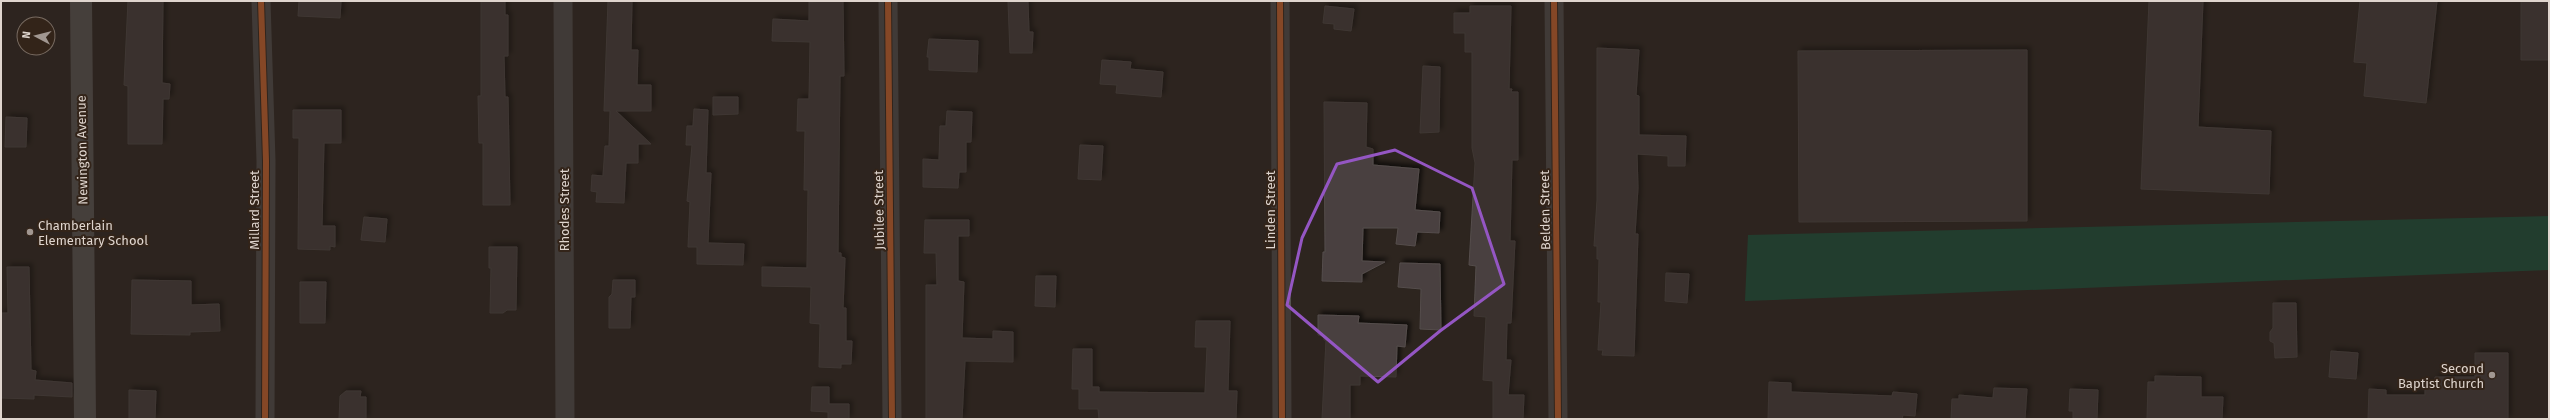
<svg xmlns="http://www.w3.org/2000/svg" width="2550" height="420" font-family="'Fira Sans',sans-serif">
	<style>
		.forest { fill: #145c42 }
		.building { fill: #48403f; stroke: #554d4c; filter: url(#shadow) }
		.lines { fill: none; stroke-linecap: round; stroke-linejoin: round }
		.minor { stroke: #585554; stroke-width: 19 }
		.secondary { stroke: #635f5e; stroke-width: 22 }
		.cycleway-casing { stroke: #332419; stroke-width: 8 }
		.cycleway { stroke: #ef722f; stroke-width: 6 }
		.marked { fill: none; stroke: #9456c3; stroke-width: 3; stroke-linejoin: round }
		.poi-dot { fill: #a19791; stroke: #332419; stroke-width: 1.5 }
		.labels { text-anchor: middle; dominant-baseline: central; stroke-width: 4; stroke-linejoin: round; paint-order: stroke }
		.street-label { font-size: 13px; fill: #dfd5ce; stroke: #332419 }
		.poi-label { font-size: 13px; fill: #dfd5ce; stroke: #332419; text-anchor: start }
	</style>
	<defs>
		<filter id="shadow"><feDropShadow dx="3.5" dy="-3.5" stdDeviation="2" flood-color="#0009"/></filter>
	</defs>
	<rect width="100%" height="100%" fill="#2d251f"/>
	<path class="forest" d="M 2549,216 L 2549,270 L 1745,301 L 1748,235 Z"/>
	<path class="building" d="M 128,1 L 163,1 L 162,83 L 170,84 L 169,99 L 163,99 L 162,144 L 128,144 L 128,86 L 124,85 Z
		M 299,1 L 341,1 L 340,18 L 298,16 Z
		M 481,1 L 505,1 L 505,15 L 508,15 L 508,56 L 504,56 L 505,97 L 508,97 L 510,205 L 483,205 L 483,143 L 479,143 L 478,96 L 481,96 Z
		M 608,1 L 632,1 L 631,50 L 638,50 L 637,85 L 651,85 L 651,111 L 616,111 L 651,144 L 638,144 L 638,163 L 626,163 L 624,203 L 596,202 L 597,192 L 591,191 L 592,175 L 603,176 L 605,146 L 609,146 L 610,111 L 604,111 Z
		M 843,1 L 844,76 L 840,76 L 838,253 L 841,253 L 841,257 L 845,258 L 843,308 L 846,308 L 846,341 L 852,341 L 851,364 L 841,364 L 841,368 L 819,367 L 820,324 L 810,323 L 811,287 L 762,286 L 762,267 L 807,268 L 808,190 L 804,190 L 805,131 L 797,131 L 798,99 L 809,99 L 810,42 L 772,41 L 773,19 L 809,21 L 809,2 Z
		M 2149,1 L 2203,1 L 2198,127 L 2271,131 L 2269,194 L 2141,189 Z
		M 2360,1 L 2437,1 L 2426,103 L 2364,96 L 2367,63 L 2354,62 Z
		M 2521,1 L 2549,1 L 2549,60 L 2521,60 Z
		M 1008,2 L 1028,2 L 1029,32 L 1033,32 L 1032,53 L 1010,53 Z
		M 1325,6 L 1354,9 L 1351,31 L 1334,29 L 1334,24 L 1323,23 Z
		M 1470,6 L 1511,6 L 1509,89 L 1512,89 L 1511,92 L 1518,92 L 1518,160 L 1512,160 L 1510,241 L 1515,241 L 1511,323 L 1507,323 L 1506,360 L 1511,360 L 1508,395 L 1524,395 L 1523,419 L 1493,419 L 1493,381 L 1483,380 L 1486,317 L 1474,316 L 1476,266 L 1469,265 L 1475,163 L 1472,148 L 1472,52 L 1465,52 L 1465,33 L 1454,33 L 1454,13 L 1470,13 Z
		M 929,39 L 978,41 L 977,72 L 929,70 L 929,57 L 927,57 Z
		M 1597,48 L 1639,50 L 1636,95 L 1639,96 L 1639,135 L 1686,136 L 1685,166 L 1668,166 L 1668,156 L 1637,154 L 1638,188 L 1635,234 L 1638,234 L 1634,356 L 1602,355 L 1603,350 L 1598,350 L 1601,302 L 1598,302 L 1599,259 L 1597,259 L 1597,246 L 1594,246 L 1597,200 Z
		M 2027,50 L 2027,221 L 1799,222 L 1798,51 Z
		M 1102,60 L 1131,62 L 1130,69 L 1163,72 L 1161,97 L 1116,93 L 1117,85 L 1100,84 Z
		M 1423,66 L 1440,67 L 1439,132 L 1420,133 Z
		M 713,97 L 738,97 L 738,114 L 713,115 Z
		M 1324,102 L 1367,103 L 1366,147 L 1373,149 L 1373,165 L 1419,169 L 1415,210 L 1440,212 L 1439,233 L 1417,232 L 1415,246 L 1396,244 L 1398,228 L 1363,228 L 1362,261 L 1385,262 L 1362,274 L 1362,282 L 1322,281 L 1323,252 L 1325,252 Z
		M 694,109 L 708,110 L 706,173 L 711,173 L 708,243 L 744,244 L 743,265 L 697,264 L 697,247 L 688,247 L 690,202 L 687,201 L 692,145 L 686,145 L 687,126 L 693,126 Z
		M 293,110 L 341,110 L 341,143 L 324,143 L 322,226 L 335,226 L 335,247 L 330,246 L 330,250 L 298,249 L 299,138 L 293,138 Z
		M 947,111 L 972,112 L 971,142 L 966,142 L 966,172 L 959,172 L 958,188 L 923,187 L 923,159 L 939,160 L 940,126 L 946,126 Z
		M 6,117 L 27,118 L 26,147 L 5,147 Z
		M 1080,145 L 1103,146 L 1101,180 L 1078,179 Z
		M 364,217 L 387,219 L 385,242 L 361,240 Z
		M 925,220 L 969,220 L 969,236 L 958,236 L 958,281 L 964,282 L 962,338 L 993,339 L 993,331 L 1013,332 L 1013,362 L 965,361 L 962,419 L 926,419 L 926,285 L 937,285 L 936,253 L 924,253 Z
		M 489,247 L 517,247 L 516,310 L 507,310 L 503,313 L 490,313 L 491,268 L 489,268 Z
		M 1400,263 L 1440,264 L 1441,330 L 1420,329 L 1421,289 L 1398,287 Z
		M 7,267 L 29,267 L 31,370 L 36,371 L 35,380 L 72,383 L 72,397 L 34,395 L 34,399 L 1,398 L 1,313 L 8,313 Z
		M 1666,273 L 1689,274 L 1687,303 L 1665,301 Z
		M 1036,276 L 1056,276 L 1055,307 L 1035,306 Z
		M 132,280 L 191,281 L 191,305 L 219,304 L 220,331 L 190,332 L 190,335 L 131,334 Z
		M 613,280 L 635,280 L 635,297 L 631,297 L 630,328 L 609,328 L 609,297 L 612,294 Z
		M 300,282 L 326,282 L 325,323 L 300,323 Z
		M 2273,303 L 2296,303 L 2297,357 L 2275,358 L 2274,343 L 2270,341 L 2270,332 L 2273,328 Z
		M 1318,315 L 1359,316 L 1358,323 L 1407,325 L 1405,347 L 1397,346 L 1396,377 L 1360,376 L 1360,385 L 1350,385 L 1350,419 L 1322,419 L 1326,340 L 1324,340 L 1324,336 L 1318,335 Z
		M 1196,321 L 1230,321 L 1228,391 L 1237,391 L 1236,419 L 1099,419 L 1098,409 L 1079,409 L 1079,389 L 1072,389 L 1073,349 L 1092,349 L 1092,387 L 1099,387 L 1099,392 L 1205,393 L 1207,347 L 1195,347 Z
		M 2331,351 L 2358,353 L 2356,379 L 2329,377 Z
		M 2475,353 L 2508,353 L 2508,419 L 2368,419 L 2369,389 L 2386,390 L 2386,395 L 2425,395 L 2425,383 L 2435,384 L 2435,377 L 2475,377 Z
		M 2155,376 L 2201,377 L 2201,397 L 2223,397 L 2222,419 L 2147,419 L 2148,382 L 2155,382 Z
		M 1769,382 L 1791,383 L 1791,392 L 1892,396 L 1893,392 L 1917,394 L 1915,416 L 1903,415 L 1902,419 L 1768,419 Z
		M 812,387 L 829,387 L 829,404 L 849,404 L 849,419 L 828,419 L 828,412 L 811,411 Z
		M 1994,388 L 2027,389 L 2025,419 L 1951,419 L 1952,399 L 1959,399 L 1959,395 L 1993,398 Z
		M 2070,389 L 2098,390 L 2097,419 L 2073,418 L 2073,411 L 2069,411 Z
		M 129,390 L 156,391 L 155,419 L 129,419 Z
		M 346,391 L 361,391 L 360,397 L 366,397 L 366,419 L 339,419 L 340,396 Z"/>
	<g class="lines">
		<path class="minor" d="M 261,1 L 266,161 L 265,419
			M 563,1 L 565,419
			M 888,1 L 892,419
			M 1280,1 L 1282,419
			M 1554,1 L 1558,419"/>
		<path class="secondary" d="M 81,1 L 85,419"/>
		<g class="cycleway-casing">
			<path id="cycleway" d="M 261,1 L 266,161 L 265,419
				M 888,1 L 892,419
				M 1280,1 L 1282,419
				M 1554,1 L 1558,419"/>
		</g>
		<use href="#cycleway" class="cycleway"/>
	</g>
	<path d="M0 0H2550V420H0ZM 1395,150 L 1472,188 L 1504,284 L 1440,331 L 1378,382 L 1287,305 L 1302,238 L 1337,164 Z" fill="#2d251f" fill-opacity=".55" fill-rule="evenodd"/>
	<path class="marked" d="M 1395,150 L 1472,188 L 1504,284 L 1440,331 L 1378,382 L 1287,305 L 1302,238 L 1337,164 Z"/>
	<g class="poi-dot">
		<circle cx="30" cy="232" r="4"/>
		<circle cx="2492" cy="375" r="4"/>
	</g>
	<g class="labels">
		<g class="street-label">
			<text transform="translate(82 150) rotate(-91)">Newington Avenue</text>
			<text transform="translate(254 210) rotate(-90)">Millard Street</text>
			<text transform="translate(564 210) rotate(-90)">Rhodes Street</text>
			<text transform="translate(879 210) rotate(-91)">Jubilee Street</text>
			<text transform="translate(1270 210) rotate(-90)">Linden Street</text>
			<text transform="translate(1545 210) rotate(-91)">Belden Street</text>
		</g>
		<g class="poi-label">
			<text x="38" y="225">Chamberlain<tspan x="38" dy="15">Elementary School</tspan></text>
			<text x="2484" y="368" text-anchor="end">Second<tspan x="2484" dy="15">Baptist Church</tspan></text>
		</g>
	</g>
	<rect width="2550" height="420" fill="none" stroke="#dfd5ce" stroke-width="4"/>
	<g transform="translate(36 36) rotate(277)"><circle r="19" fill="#332419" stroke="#786b61"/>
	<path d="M0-3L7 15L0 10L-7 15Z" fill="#a19791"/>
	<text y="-6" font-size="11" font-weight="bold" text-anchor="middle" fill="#dfd5ce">N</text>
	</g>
</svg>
